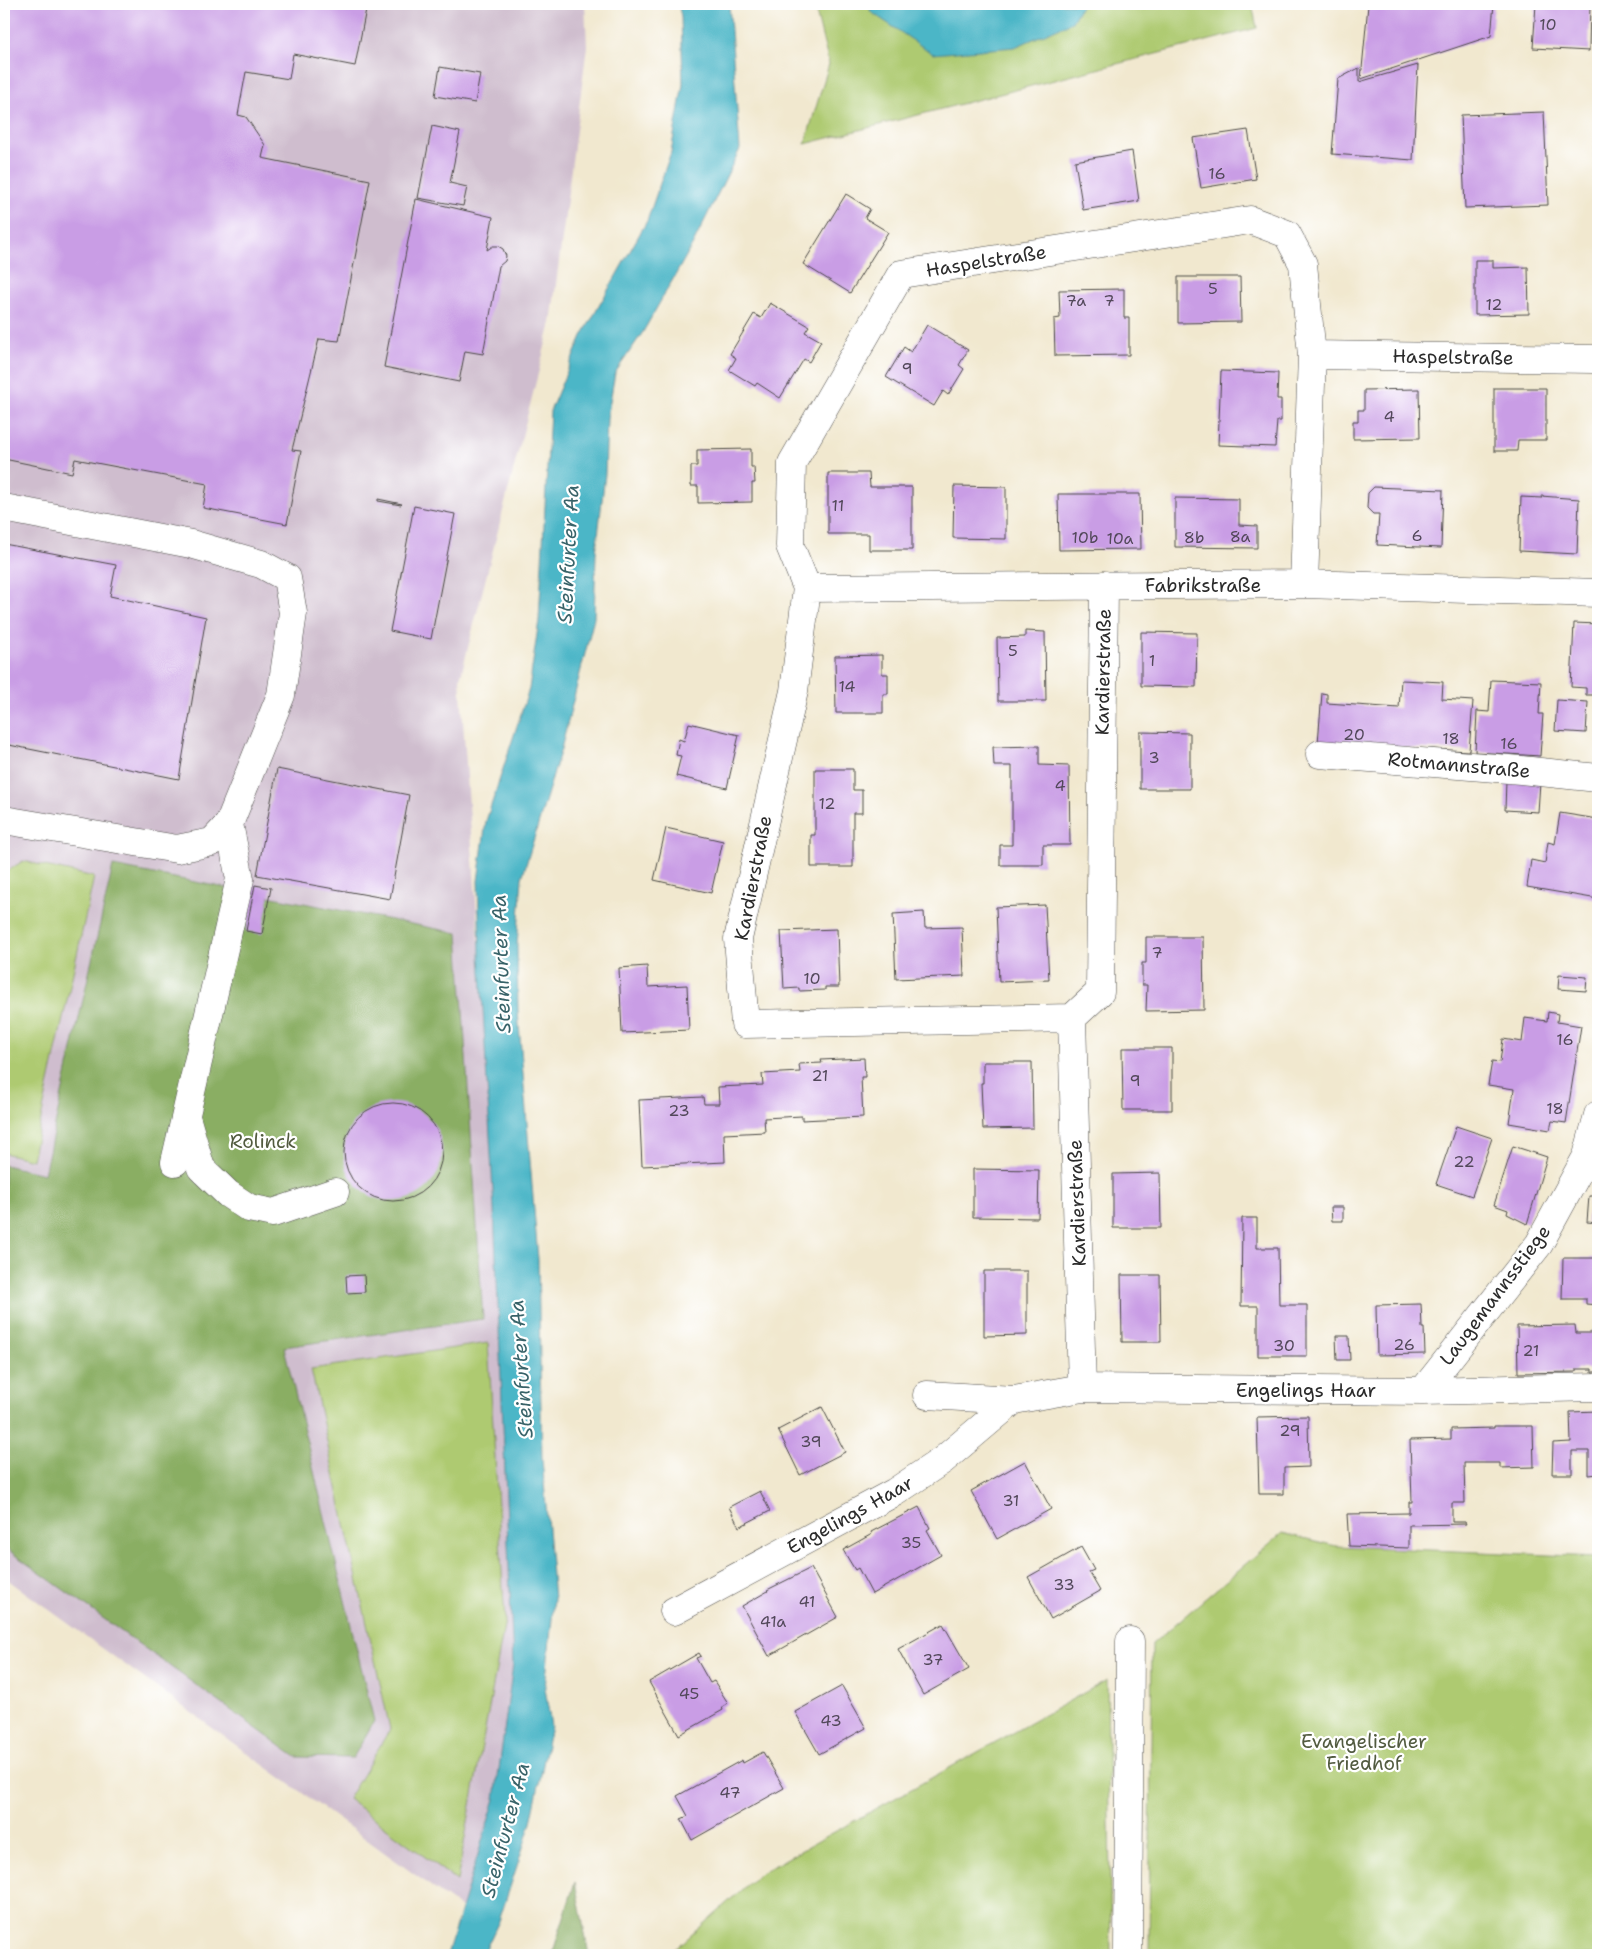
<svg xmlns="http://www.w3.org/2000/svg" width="1602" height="1959" font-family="'Shantell Sans',sans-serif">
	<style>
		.industrial { fill: #cfbdce }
		.green { fill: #aeca71; stroke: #6c7a4e }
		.forest { fill: #8aae63; stroke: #5a6c47 }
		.water { fill: #4bb6c7; stroke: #3b7079 }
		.building { fill: #c99de5 }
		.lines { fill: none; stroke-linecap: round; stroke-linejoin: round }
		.minor-casing { stroke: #494744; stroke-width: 29 }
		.minor { stroke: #fff; stroke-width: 28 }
		.labels { text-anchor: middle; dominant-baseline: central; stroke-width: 4.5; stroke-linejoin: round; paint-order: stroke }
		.number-label { font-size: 16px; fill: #52485a }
		.street-label { font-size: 19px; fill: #2b2b2b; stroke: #fff }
		.park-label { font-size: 19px; fill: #525b40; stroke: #fff }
		.water-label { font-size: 20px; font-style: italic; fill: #386369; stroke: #fff }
	</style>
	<rect width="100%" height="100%" fill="#fff"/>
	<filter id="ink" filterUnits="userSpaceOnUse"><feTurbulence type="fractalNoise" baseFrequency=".02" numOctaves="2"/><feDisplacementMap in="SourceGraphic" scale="10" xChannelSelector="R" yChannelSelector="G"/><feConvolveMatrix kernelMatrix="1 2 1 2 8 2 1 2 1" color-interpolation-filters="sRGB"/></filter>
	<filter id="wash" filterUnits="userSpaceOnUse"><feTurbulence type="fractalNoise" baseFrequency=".0096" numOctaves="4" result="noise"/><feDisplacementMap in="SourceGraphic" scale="20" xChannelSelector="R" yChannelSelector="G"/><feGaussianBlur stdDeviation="1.12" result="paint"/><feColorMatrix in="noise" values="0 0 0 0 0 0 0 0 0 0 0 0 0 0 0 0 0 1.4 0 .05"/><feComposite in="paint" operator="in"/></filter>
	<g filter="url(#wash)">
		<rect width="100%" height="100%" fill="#f1e8cf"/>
		<path class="industrial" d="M 4,4 L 585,4 L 587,46 L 551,323 L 460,679 L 528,1626 L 472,1916 L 4,1577 Z"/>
		<path class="green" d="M 814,4 L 1252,4 L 1257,28 L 805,144 L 829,64 Z
			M 23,861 L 94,877 L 32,1160 L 4,1153 L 4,873 Z
			M 488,1343 L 505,1621 L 457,1881 L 348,1799 L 390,1729 L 311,1369 Z
			M 1282,1533 L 1336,1546 L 1598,1557 L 1598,1955 L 1149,1955 L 1152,1644 Z
			M 1107,1680 L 1111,1955 L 669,1955 L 759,1874 Z"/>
		<path class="forest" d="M 113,866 L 458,933 L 483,1319 L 284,1347 L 374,1721 L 353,1758 L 296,1757 L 4,1547 L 4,1165 L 44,1174 Z
			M 575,1882 L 589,1955 L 552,1955 Z"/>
		<path class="water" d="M 678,4 L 729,4 L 740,149 L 693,244 L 643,332 L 615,373 L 607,419 L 605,474 L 596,553 L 594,618 L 561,749 L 522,878 L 517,945 L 518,1012 L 538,1259 L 542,1459 L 554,1599 L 545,1688 L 551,1726 L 531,1823 L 499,1921 L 483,1955 L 447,1955 L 495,1799 L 513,1664 L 494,1210 L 480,955 L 478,881 L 486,821 L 529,689 L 539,620 L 550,411 L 582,336 L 647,221 L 671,152 L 683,84 L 681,16 Z
			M 868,4 L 1082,4 L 1072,22 L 1015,47 L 933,54 L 871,12 Z"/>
		<g id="blocks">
			<path class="building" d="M 4,4 L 367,4 L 355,66 L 293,54 L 289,79 L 246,72 L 238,115 L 246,117 L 265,145 L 262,158 L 370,180 L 339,341 L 319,339 L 292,450 L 301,451 L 287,524 L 203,508 L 207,484 L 75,459 L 72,473 L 4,459 Z
				M 1373,4 L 1494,4 L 1491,36 L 1361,79 L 1368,5 Z
				M 1536,4 L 1590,4 L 1589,51 L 1533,48 Z
				M 1418,65 L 1413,160 L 1332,154 L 1338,79 L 1359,68 L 1359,82 Z
				M 440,67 L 480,74 L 475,103 L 435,96 Z
				M 1544,112 L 1548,205 L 1465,208 L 1461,115 Z
				M 432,126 L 460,132 L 450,183 L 467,187 L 463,206 L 418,198 Z
				M 1248,130 L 1256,179 L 1201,188 L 1193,138 Z
				M 1132,151 L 1139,201 L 1083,210 L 1075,161 Z
				M 846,194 L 870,209 L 865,218 L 888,232 L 850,293 L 803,264 Z
				M 416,199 L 493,217 L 487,250 L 493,246 L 498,246 L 503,249 L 506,256 L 505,261 L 499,266 L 483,354 L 465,351 L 459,382 L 384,367 Z
				M 1475,260 L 1493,260 L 1493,268 L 1528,267 L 1529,314 L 1475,315 Z
				M 1178,277 L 1240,277 L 1241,322 L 1178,323 Z
				M 1124,289 L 1124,318 L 1129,318 L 1129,355 L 1055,356 L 1054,319 L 1060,318 L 1059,290 Z
				M 770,303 L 809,326 L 805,332 L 821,341 L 809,362 L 804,359 L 780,398 L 757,383 L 755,386 L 729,370 L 736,358 L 730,354 L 754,314 L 761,318 Z
				M 927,325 L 968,350 L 959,365 L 964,369 L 948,395 L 943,391 L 934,406 L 886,377 L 904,347 L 911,352 Z
				M 1221,371 L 1278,373 L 1277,399 L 1281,399 L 1281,421 L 1277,421 L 1275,447 L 1218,445 Z
				M 1494,388 L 1546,388 L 1546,440 L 1518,440 L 1517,451 L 1494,451 Z
				M 1419,389 L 1420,438 L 1353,439 L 1353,421 L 1358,421 L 1358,410 L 1364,410 L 1364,390 Z
				M 751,449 L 751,467 L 754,467 L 755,483 L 752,483 L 752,502 L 698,503 L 698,486 L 691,486 L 691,466 L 697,466 L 697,450 Z
				M 828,473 L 869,473 L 870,487 L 912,487 L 912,550 L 869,550 L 869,534 L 828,534 Z
				M 954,486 L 1006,487 L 1006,539 L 953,538 Z
				M 1374,487 L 1443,490 L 1441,548 L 1377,545 L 1379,514 L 1373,514 L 1367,508 L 1368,493 Z
				M 1058,494 L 1140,494 L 1141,549 L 1059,550 Z
				M 1541,496 L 1579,499 L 1577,554 L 1519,551 L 1521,497 L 1542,498 Z
				M 1175,498 L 1239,499 L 1239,525 L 1257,526 L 1257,548 L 1175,547 Z
				M 378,499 L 402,504 L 401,505 L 378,501 Z
				M 414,506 L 455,514 L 431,639 L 390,631 Z
				M 4,544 L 116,565 L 110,596 L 206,617 L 179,779 L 4,744 Z
				M 1574,623 L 1598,624 L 1598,695 L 1586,695 L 1586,688 L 1571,687 Z
				M 1025,631 L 1045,632 L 1046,701 L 998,701 L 997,638 L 1025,637 Z
				M 1141,632 L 1197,633 L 1196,687 L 1141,686 Z
				M 882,655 L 882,674 L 888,674 L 888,694 L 883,694 L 883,713 L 836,713 L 835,656 Z
				M 1401,680 L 1443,682 L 1442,699 L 1473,701 L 1469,751 L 1318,743 L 1322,693 L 1327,694 L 1327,703 L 1399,708 Z
				M 1491,680 L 1541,682 L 1539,714 L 1543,714 L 1540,756 L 1475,752 L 1477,711 L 1489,712 Z
				M 1557,700 L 1588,702 L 1586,733 L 1555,731 Z
				M 689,723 L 739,735 L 727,788 L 676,776 L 681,756 L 676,755 L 679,739 L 684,741 Z
				M 1140,732 L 1190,733 L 1190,789 L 1140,789 Z
				M 1039,746 L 1039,765 L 1069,766 L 1070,845 L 1043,845 L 1043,865 L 1000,865 L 1000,845 L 1012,845 L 1012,766 L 994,766 L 993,747 Z
				M 277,769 L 409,795 L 390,899 L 257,875 Z
				M 815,769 L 853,769 L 853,790 L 862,790 L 862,813 L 853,813 L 853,867 L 811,867 L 811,835 L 815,835 Z
				M 1506,780 L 1540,782 L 1538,812 L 1505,810 Z
				M 1560,813 L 1598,819 L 1598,899 L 1527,887 L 1531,860 L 1545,863 L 1548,842 L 1555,844 Z
				M 666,828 L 723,841 L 711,893 L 654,880 Z
				M 255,885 L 271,888 L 262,934 L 246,931 Z
				M 1045,905 L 1049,980 L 999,982 L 996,907 Z
				M 924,912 L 925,928 L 962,927 L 964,976 L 896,979 L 893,914 Z
				M 837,929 L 839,987 L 825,987 L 825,990 L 799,991 L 799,988 L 784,989 L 781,931 Z
				M 1146,937 L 1203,937 L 1204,1010 L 1146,1011 L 1147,985 L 1142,985 L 1142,963 L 1146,963 Z
				M 647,966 L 648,987 L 687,985 L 689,1030 L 622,1033 L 619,968 Z
				M 1559,975 L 1587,977 L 1586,991 L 1558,989 Z
				M 1548,1012 L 1558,1014 L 1557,1022 L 1581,1026 L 1566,1123 L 1552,1121 L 1550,1130 L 1509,1123 L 1514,1089 L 1488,1085 L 1492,1061 L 1500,1062 L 1503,1039 L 1522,1042 L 1525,1018 L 1547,1021 Z
				M 1122,1048 L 1172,1048 L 1172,1110 L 1123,1110 Z
				M 864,1058 L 865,1077 L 861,1077 L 863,1117 L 802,1120 L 802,1116 L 764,1118 L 765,1132 L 724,1134 L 725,1162 L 642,1166 L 639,1100 L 703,1097 L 704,1104 L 719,1104 L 718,1087 L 763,1085 L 762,1074 L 800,1072 L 799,1064 L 822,1063 L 821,1060 Z
				M 983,1062 L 1032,1062 L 1033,1128 L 983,1129 L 981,1083 L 983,1083 Z
				M344 1152a49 49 0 1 1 98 0a49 49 0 1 1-98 0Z
				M 1456,1126 L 1492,1138 L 1472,1196 L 1436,1184 Z
				M 1513,1146 L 1547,1157 L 1527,1224 L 1507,1214 L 1508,1210 L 1494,1205 Z
				M 973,1169 L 1039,1170 L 1038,1218 L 973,1217 Z
				M 1160,1173 L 1161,1228 L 1113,1228 L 1113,1174 Z
				M 1589,1196 L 1598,1196 L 1598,1223 L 1587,1222 Z
				M 1331,1207 L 1343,1207 L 1343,1221 L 1332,1221 Z
				M 1242,1218 L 1257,1218 L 1257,1248 L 1278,1248 L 1279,1305 L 1307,1305 L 1307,1356 L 1258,1356 L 1258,1306 L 1241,1306 Z
				M 1563,1258 L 1598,1258 L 1598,1305 L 1586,1304 L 1586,1299 L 1562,1299 Z
				M 984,1271 L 1027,1271 L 1027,1335 L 984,1336 Z
				M 364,1275 L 365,1292 L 347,1293 L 346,1276 Z
				M 1121,1275 L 1160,1275 L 1161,1342 L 1122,1342 Z
				M 1421,1304 L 1422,1328 L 1424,1328 L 1425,1354 L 1377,1355 L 1376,1305 Z
				M 1575,1325 L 1576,1333 L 1592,1333 L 1592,1331 L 1598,1331 L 1598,1372 L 1592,1372 L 1592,1369 L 1576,1369 L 1576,1372 L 1518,1373 L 1517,1326 Z
				M 1336,1336 L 1349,1336 L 1350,1360 L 1337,1360 Z
				M 822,1407 L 845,1452 L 800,1475 L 778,1430 Z
				M 1598,1411 L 1598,1474 L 1589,1475 L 1589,1451 L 1572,1451 L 1572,1474 L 1552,1474 L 1553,1443 L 1571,1442 L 1570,1412 Z
				M 1308,1416 L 1309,1467 L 1284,1468 L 1284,1494 L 1259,1494 L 1257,1417 Z
				M 1494,1426 L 1533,1426 L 1534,1467 L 1500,1468 L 1500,1463 L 1464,1463 L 1465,1503 L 1452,1503 L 1452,1522 L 1465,1522 L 1466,1524 L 1409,1525 L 1409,1548 L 1349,1546 L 1347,1514 L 1409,1513 L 1409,1502 L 1412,1502 L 1410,1440 L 1451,1439 L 1451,1429 L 1494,1428 Z
				M 1025,1461 L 1051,1509 L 997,1539 L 971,1491 Z
				M 760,1491 L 770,1511 L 739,1527 L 729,1507 Z
				M 919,1507 L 930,1528 L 927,1530 L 941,1555 L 872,1594 L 858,1568 L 855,1570 L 843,1550 L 872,1534 L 871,1532 Z
				M 1081,1547 L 1094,1570 L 1089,1572 L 1100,1591 L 1051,1619 L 1028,1577 Z
				M 811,1568 L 838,1617 L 769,1656 L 742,1606 L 768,1591 L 767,1590 Z
				M 943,1624 L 969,1669 L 923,1695 L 898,1649 Z
				M 699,1653 L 701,1656 L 696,1658 L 710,1683 L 714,1681 L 728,1703 L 722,1707 L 723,1710 L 679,1735 L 649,1682 Z
				M 842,1686 L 866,1728 L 819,1754 L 795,1712 Z
				M 763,1752 L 784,1788 L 692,1840 L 681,1819 L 688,1816 L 677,1796 L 742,1760 L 743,1763 Z"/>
		</g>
	</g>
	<g filter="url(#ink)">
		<use href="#blocks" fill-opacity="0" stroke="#494744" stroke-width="1"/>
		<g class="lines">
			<g class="minor-casing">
				<path id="minor" d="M 1312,355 L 1593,359
					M 4,508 L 191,544 L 261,564 L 287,578 L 293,613 L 281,695 L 229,824 L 212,842 L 177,849 L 4,820
					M 807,588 L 1304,584 L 1598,593
					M 1320,754 L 1521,770 L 1598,778
					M 1072,1018 L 745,1024 L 738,939 L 794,691 L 807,588 L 790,546 L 792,463 L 901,274 L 1250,220 L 1287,234 L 1303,264 L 1312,355 L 1304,584
					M 186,1117 L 201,1168 L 228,1194 L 249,1208 L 273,1213 L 335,1192
					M 175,1162 L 240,879 L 229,824
					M 1082,1388 L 1072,1018 L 1100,992 L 1104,585
					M 1423,1391 L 1539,1244 L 1587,1156 L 1598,1115
					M 927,1395 L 1014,1400 L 1082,1388 L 1423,1391 L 1598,1387
					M 674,1611 L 895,1492 L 943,1460 L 1014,1400
					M 1128,1955 L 1130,1641"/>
			</g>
			<use href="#minor" class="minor"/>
		</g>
	</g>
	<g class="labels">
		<g class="number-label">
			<text x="1548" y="24">10</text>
			<text x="1217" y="173">16</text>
			<text x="1213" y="288">5</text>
			<text x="1076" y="300">7a</text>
			<text x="1109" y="300">7</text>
			<text x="1494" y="304">12</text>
			<text x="907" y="368">9</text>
			<text x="1389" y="416">4</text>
			<text x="838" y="505">11</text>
			<text x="1417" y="535">6</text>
			<text x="1240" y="536">8a</text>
			<text x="1085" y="537">10b</text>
			<text x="1194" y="537">8b</text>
			<text x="1120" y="538">10a</text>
			<text x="1013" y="650">5</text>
			<text x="1152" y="660">1</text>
			<text x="847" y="686">14</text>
			<text x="1354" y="734">20</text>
			<text x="1451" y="738">18</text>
			<text x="1509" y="743">16</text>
			<text x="1154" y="757">3</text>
			<text x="1060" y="785">4</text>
			<text x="827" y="803">12</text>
			<text x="1157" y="952">7</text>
			<text x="812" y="978">10</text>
			<text x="1565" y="1039">16</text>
			<text x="820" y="1075">21</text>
			<text x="1135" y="1080">9</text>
			<text x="1555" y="1108">18</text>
			<text x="679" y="1110">23</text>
			<text x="1464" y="1161">22</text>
			<text x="1404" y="1344">26</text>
			<text x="1284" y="1345">30</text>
			<text x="1531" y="1350">21</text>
			<text x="1290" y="1430">29</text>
			<text x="811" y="1441">39</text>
			<text x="1011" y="1500">31</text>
			<text x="911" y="1542">35</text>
			<text x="1064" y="1584">33</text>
			<text x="807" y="1601">41</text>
			<text x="773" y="1621">41a</text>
			<text x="933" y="1659">37</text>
			<text x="689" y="1693">45</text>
			<text x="831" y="1720">43</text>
			<text x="730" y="1792">47</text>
		</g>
		<g class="street-label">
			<text transform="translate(986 261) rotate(-9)">Haspelstraße</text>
			<text transform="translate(1453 357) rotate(1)">Haspelstraße</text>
			<text x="1203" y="585">Fabrikstraße</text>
			<text transform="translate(1103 672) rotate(-89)">Kardierstraße</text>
			<text transform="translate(1459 765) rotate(5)">Rotmannstraße</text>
			<text transform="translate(753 878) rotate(-79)">Kardierstraße</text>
			<text transform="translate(1077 1203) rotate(-92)">Kardierstraße</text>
			<text transform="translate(1495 1295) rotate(-53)">Laugemannsstiege</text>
			<text x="1306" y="1390">Engelings Haar</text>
			<text transform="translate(850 1515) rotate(-29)">Engelings Haar</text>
		</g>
		<g class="park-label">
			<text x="263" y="1141">Rolinck</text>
			<text x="1364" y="1741">Evangelischer<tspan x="1364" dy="22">Friedhof</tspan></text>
		</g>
		<g class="water-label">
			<text transform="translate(568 554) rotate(-87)">Steinfurter Aa</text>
			<text transform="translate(501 964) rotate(-92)">Steinfurter Aa</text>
			<text transform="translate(521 1369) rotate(-94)">Steinfurter Aa</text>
			<text transform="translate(505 1830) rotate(-75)">Steinfurter Aa</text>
		</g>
	</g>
	<rect width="1602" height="1959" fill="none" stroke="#fff" stroke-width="20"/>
</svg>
